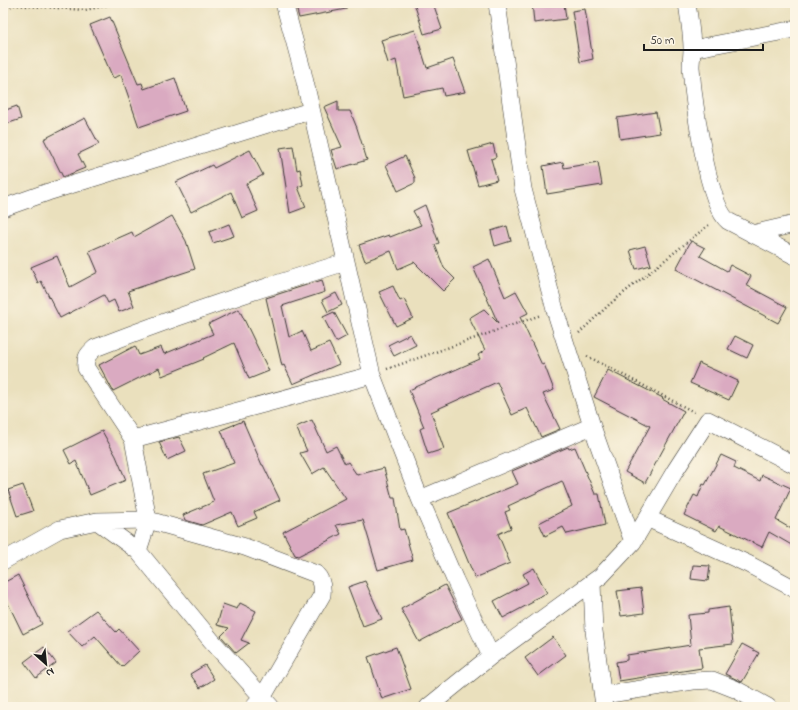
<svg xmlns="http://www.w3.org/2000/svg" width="798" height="710" font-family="'Indie Flower',sans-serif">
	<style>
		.building { fill: #daaac1 }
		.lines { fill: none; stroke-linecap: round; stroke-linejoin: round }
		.street-casing { stroke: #3b3934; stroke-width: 18 }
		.path { stroke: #3b3934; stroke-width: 2.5; stroke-dasharray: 1 3; stroke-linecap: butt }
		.street { stroke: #fff; stroke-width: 17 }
	</style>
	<rect width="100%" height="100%" fill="#fcf5e5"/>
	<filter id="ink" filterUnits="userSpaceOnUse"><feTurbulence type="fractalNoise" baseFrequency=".025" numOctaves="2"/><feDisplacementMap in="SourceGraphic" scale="8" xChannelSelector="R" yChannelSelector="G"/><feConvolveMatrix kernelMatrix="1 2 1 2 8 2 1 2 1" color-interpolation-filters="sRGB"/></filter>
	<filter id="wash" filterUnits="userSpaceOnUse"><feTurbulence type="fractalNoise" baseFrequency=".012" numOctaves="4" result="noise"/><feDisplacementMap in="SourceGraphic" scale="16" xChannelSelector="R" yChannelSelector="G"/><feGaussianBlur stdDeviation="0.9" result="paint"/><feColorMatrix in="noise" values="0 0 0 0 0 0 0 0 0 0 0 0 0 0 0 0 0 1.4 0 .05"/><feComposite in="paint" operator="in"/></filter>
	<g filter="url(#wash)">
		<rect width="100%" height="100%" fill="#eae0bd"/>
		<g id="blocks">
			<path class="building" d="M 295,3 L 345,3 L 346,9 L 299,18 Z
				M 414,3 L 433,3 L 442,29 L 424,34 Z
				M 532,3 L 564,3 L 566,19 L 534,23 Z
				M 585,9 L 593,59 L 580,62 L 572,11 Z
				M 110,17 L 138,84 L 142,83 L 144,89 L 175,78 L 186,111 L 139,127 L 121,75 L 113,78 L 90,25 Z
				M 415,30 L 427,68 L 453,59 L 465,92 L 444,96 L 442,88 L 403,96 L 396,60 L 388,63 L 381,40 Z
				M 338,101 L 338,111 L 350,111 L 357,128 L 367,160 L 337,169 L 331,150 L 342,147 L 324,107 Z
				M 17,106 L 21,119 L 3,125 L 3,111 Z
				M 656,112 L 660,133 L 620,139 L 617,118 Z
				M 85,118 L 99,144 L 78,154 L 85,168 L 63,177 L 44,139 Z
				M 493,144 L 496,157 L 491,159 L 497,180 L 478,185 L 468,151 Z
				M 293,146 L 297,170 L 300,169 L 303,185 L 298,187 L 306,207 L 290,213 L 280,148 Z
				M 250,150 L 263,175 L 246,184 L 258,211 L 242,218 L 231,192 L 191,212 L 176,182 L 212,165 L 214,168 Z
				M 405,156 L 415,178 L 415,183 L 398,191 L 386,165 Z
				M 563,162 L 564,168 L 598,162 L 602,185 L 547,194 L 543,166 Z
				M 425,205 L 439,243 L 435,245 L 444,268 L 455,279 L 443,291 L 414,262 L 398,269 L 391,251 L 365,261 L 359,245 L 389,235 L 390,237 L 421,225 L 413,211 Z
				M 172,216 L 186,241 L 195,269 L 128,291 L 134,306 L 119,312 L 114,300 L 108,303 L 104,295 L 60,318 L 41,281 L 38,283 L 31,267 L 57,256 L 70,287 L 98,272 L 89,251 L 132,232 L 134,237 Z
				M 229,224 L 234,236 L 213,243 L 209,232 Z
				M 507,226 L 511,241 L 495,246 L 491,231 Z
				M 691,241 L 705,248 L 700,256 L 727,271 L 730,265 L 751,276 L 746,285 L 787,307 L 778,323 L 676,269 Z
				M 645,246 L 651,265 L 636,269 L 630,250 Z
				M 489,259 L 505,297 L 516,291 L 528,313 L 520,317 L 542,365 L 544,364 L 554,390 L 543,394 L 560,429 L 541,437 L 527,408 L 512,415 L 497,382 L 431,412 L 444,449 L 428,454 L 420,429 L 424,427 L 409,390 L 480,359 L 478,355 L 485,350 L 469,318 L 484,309 L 498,323 L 473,267 Z
				M 322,280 L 325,292 L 282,306 L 289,337 L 302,331 L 311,351 L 329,343 L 339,364 L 293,384 L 284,365 L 282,366 L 266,298 Z
				M 393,286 L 400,301 L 404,299 L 413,318 L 396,326 L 379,292 Z
				M 336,293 L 342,305 L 328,312 L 322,300 Z
				M 239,309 L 269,371 L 249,379 L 234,343 L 203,358 L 204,359 L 162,376 L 159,368 L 113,391 L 99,365 L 135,346 L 139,355 L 161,347 L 164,354 L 213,334 L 208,324 Z
				M 334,312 L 347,336 L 336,342 L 323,317 Z
				M 410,334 L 416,345 L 394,356 L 388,345 Z
				M 735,336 L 753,345 L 747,358 L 728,349 Z
				M 699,363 L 738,381 L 729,400 L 690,383 Z
				M 608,370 L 663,398 L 662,399 L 684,411 L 645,483 L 625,472 L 650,426 L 594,397 Z
				M 312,420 L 326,451 L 336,446 L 345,464 L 348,462 L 357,475 L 384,468 L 392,498 L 395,498 L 400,530 L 404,529 L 413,560 L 378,570 L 363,520 L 336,525 L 341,534 L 298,556 L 295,555 L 283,532 L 346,499 L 324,467 L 312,474 L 300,453 L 307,451 L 296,427 Z
				M 243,421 L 262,465 L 263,465 L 280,500 L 254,512 L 257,518 L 238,526 L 232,512 L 202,525 L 185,520 L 183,515 L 214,502 L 203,474 L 234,463 L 221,430 Z
				M 102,431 L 116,456 L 126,480 L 90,495 L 76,461 L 71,464 L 64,450 Z
				M 179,437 L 186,451 L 167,460 L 159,442 Z
				M 568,447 L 569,449 L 575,447 L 595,494 L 599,494 L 605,525 L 567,534 L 563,527 L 545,536 L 539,523 L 572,506 L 562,481 L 508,506 L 510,510 L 505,512 L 511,528 L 498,534 L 510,563 L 475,578 L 448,513 L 518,484 L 512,471 Z
				M 721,455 L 736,462 L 734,468 L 760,481 L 762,475 L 791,488 L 776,520 L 795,531 L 795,547 L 769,532 L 762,547 L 719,526 L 716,531 L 684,515 L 694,495 L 698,497 L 703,484 L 705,485 Z
				M 23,485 L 33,511 L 17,516 L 8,490 Z
				M 693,565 L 710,566 L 708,581 L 691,579 Z
				M 534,568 L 547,593 L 532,600 L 533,602 L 503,618 L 494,601 L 528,583 L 523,574 Z
				M 18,575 L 42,624 L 23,634 L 3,593 L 3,583 Z
				M 365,581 L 382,619 L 363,626 L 348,587 Z
				M 445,585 L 462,619 L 419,642 L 401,609 Z
				M 641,588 L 644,613 L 621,616 L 617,591 Z
				M 240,603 L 256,611 L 241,640 L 249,643 L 236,653 L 221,636 L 229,628 L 217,625 L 223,604 L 237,609 Z
				M 729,607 L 733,644 L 699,648 L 702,668 L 619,681 L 616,662 L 627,660 L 627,655 L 691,645 L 688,615 L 708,613 L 708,610 Z
				M 96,610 L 116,632 L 119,629 L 139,651 L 122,667 L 95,636 L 82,647 L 67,631 Z
				M 553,637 L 566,655 L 538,676 L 525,658 Z
				M 742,644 L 759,653 L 742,682 L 725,674 Z
				M 44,647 L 56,663 L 36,678 L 24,662 Z
				M 396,647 L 411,689 L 382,699 L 368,657 Z
				M 205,665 L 214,679 L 200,688 L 190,674 Z"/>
		</g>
	</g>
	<g filter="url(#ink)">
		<use href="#blocks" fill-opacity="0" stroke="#3b3934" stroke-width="1"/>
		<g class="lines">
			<g class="street-casing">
				<path id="street" d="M 284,3 L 302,69 L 372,375 L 420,499 L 455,580 L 491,656
					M 497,3 L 523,189 L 555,310 L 592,426 L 633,542
					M 687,3 C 689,18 692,34 692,49 C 692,55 691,61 691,67 C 693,96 707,205 728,221 L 795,256
					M 692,49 L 795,29
					M 3,208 L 48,192 L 310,111
					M 752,234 L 795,224
					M 133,439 L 372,375
					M 420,499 L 592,426
					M 647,518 L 748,564 L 795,589
					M 97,521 L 148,520 L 245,547 L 316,574 C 322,580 323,586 322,595 L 262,698 L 254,707
					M 138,551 L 148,520 L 133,439 L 86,368 C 85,358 87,355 95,348 C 177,316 261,288 346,262
					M 3,561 L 60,529 L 97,521 L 138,551 L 211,640 L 271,707
					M 592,583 L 594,631 L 604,706
					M 603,695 L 693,681 L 712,680 L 735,689 L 768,707
					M 428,707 L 491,656 L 601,576 L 633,542 L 675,471 L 708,420 L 795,465"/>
			</g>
			<path class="path" d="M 3,10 L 14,5 L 85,10 L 119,3
				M 579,333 L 611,303 L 710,224
				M 587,356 L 694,412
				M 387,369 L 541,315"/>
			<use href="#street" class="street"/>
		</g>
	</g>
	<rect width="798" height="710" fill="none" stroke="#fcf5e5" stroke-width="16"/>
	<g transform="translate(46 664) rotate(153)" stroke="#fcf5e5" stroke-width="3" paint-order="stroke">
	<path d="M0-3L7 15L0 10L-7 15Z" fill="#1c1c1c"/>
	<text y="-6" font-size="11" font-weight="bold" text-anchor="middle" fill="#1c1c1c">N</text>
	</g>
	<path d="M644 44v6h119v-6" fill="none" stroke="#1c1c1c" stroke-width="2"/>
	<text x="650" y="44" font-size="12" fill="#1c1c1c" stroke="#fcf5e5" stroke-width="3" paint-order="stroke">50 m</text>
</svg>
